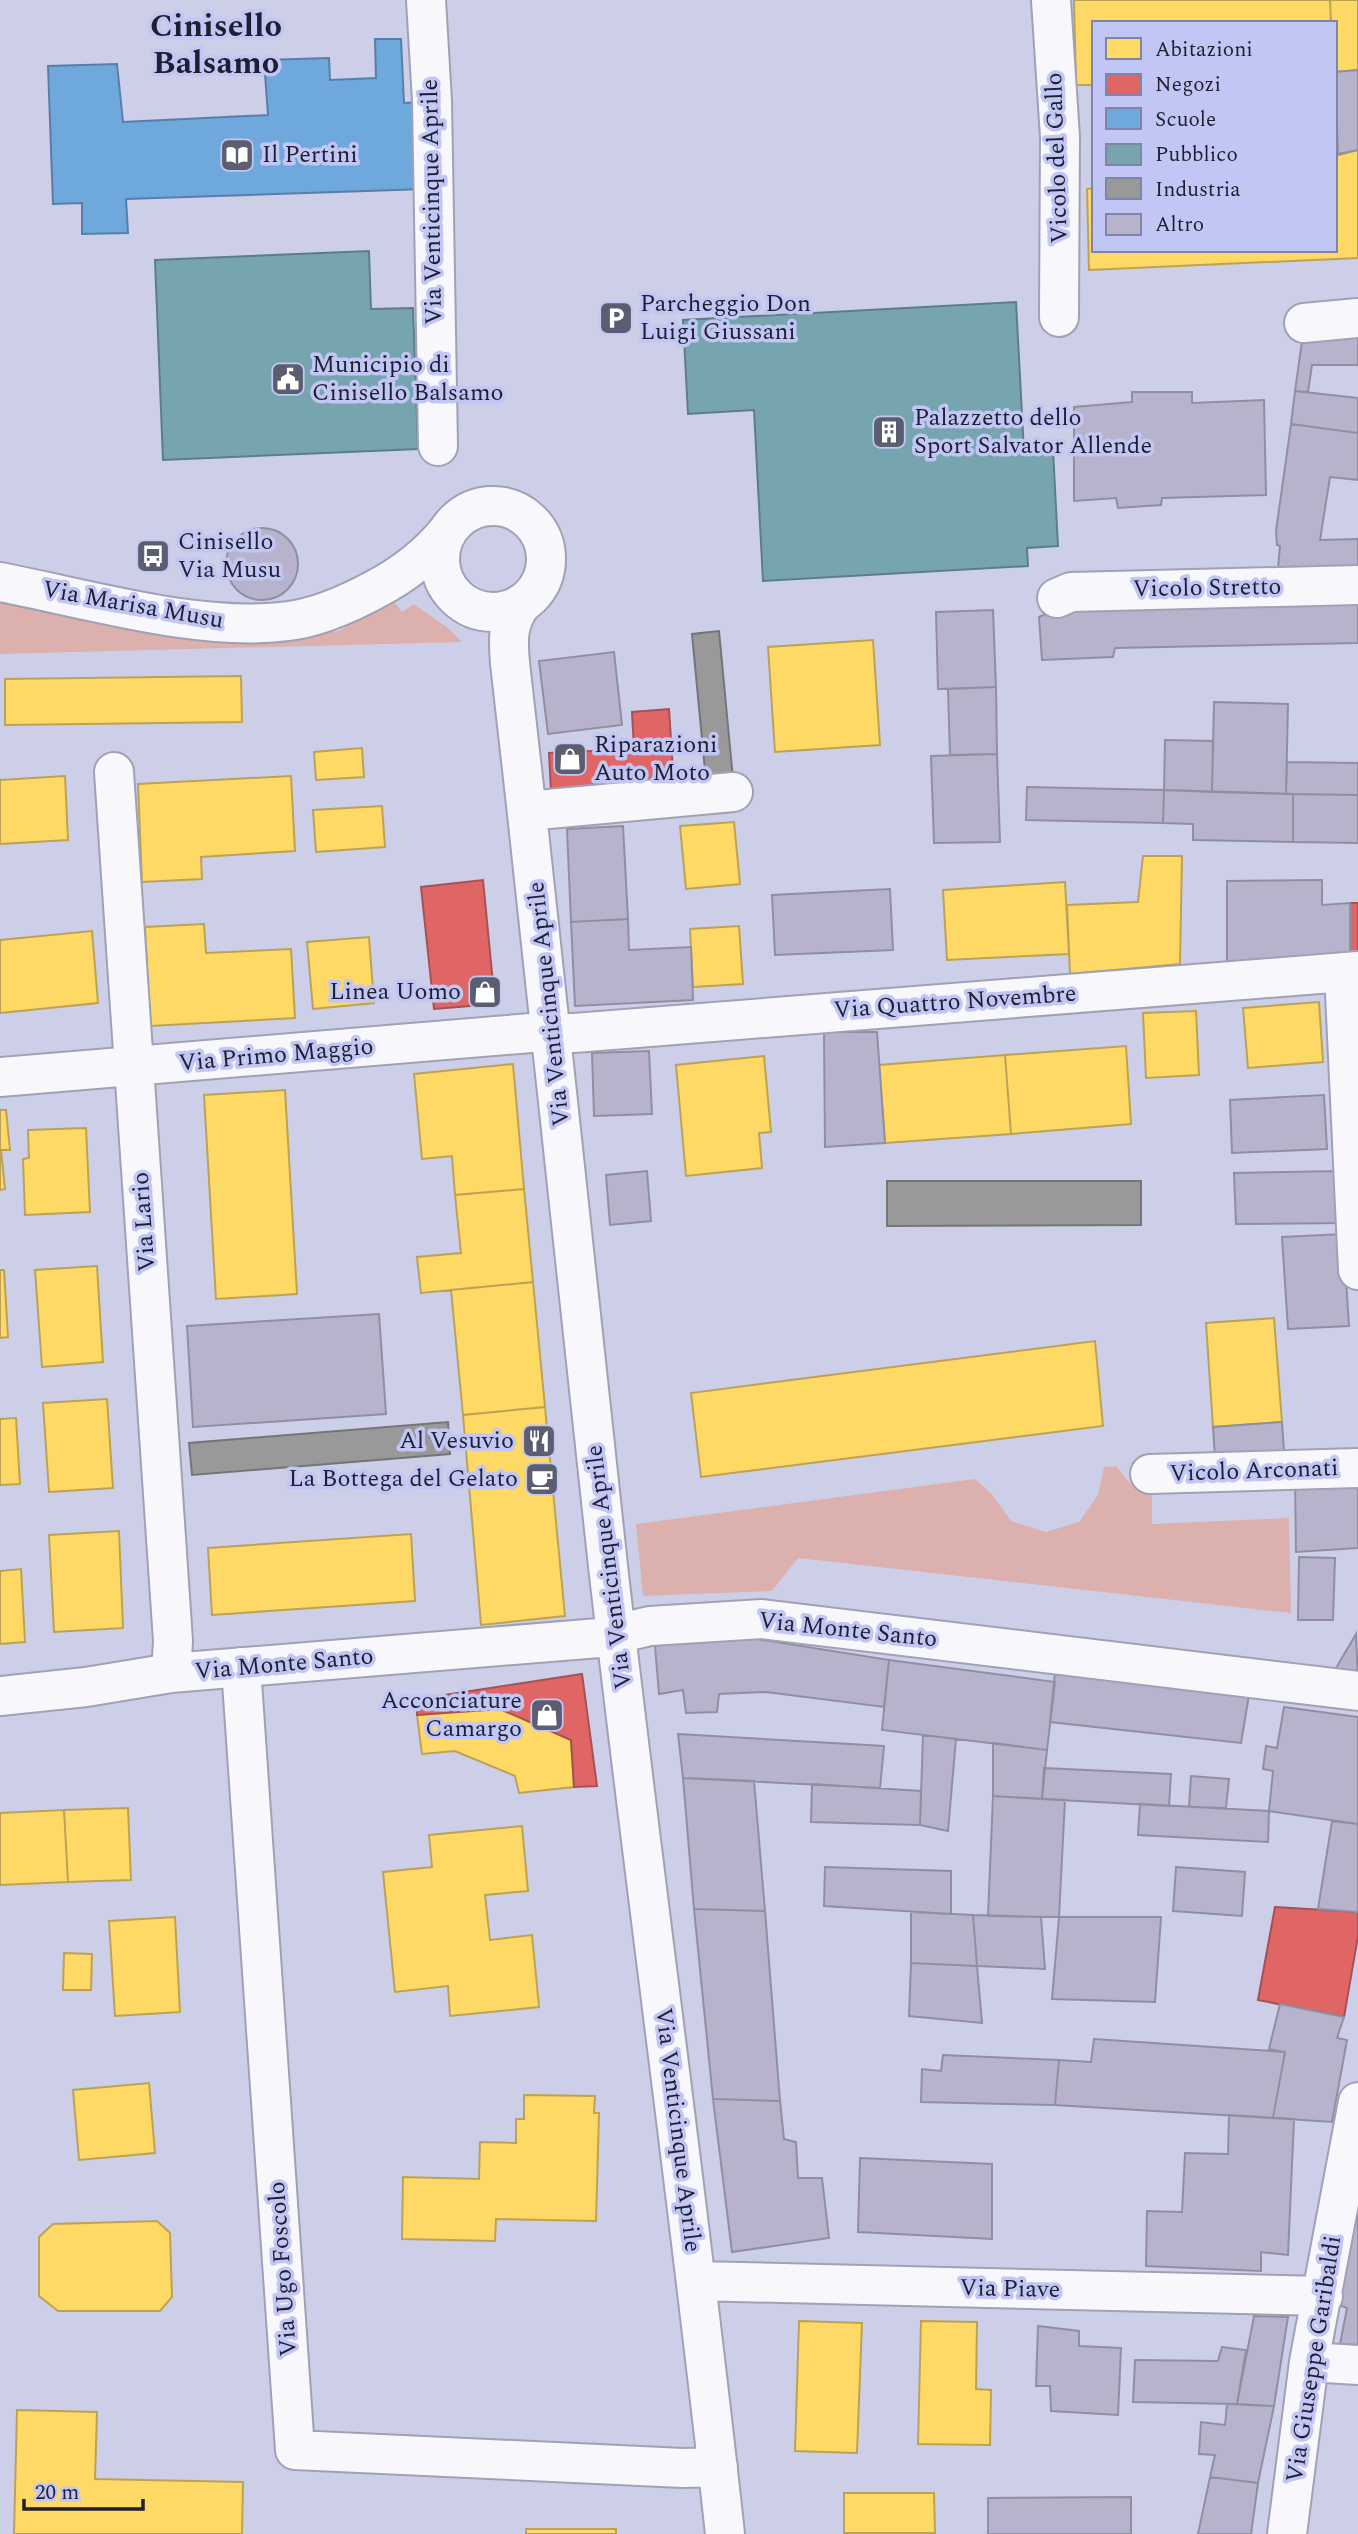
<svg xmlns="http://www.w3.org/2000/svg" width="1358" height="2534" font-family="Spectral,serif">
	<style>
		.green { fill: #dcb1ad }
		.homes { fill: #ffd966; stroke: #bca256; stroke-width: 2 }
		.shops { fill: #e06666; stroke: #a65156; stroke-width: 2 }
		.schools { fill: #6fa8dc; stroke: #577fa9; stroke-width: 2 }
		.public { fill: #76a5af; stroke: #5c7d89; stroke-width: 2 }
		.industry { fill: #999; stroke: #74757a; stroke-width: 2 }
		.building { fill: #b8b3cc; stroke: #908fa1; stroke-width: 2 }
		.lines { fill: none; stroke-linecap: round; stroke-linejoin: round }
		.minor-casing { stroke: #a0a1b4; stroke-width: 42 }
		.minor { stroke: #f8f8fc; stroke-width: 38 }
		.labels { text-anchor: middle; dominant-baseline: central; stroke-width: 7; stroke-linejoin: round; paint-order: stroke }
		.poi-label { font-size: 24px; fill: #1e2031; stroke: #c1c6f4; text-anchor: start }
		.street-label { font-size: 24px; fill: #1e2031; stroke: #c1c6f4 }
		.district-label { font-size: 32px; font-weight: bold; fill: #1e2031; stroke: #c1c6f4 }
	</style>
	<rect width="100%" height="100%" fill="#cdcfe8"/>
	<path class="green" d="M 392,599 L 402,612 L 414,604 L 448,628 L 462,642 L 0,654 L 0,602 L 98,623 L 163,633 L 264,638 L 339,631 Z
		M 1116,1466 L 1128,1481 L 1152,1493 L 1152,1524 L 1289,1518 L 1291,1613 L 798,1558 L 772,1591 L 643,1596 L 636,1524 L 975,1479 L 991,1493 L 1011,1521 L 1046,1532 L 1079,1522 L 1098,1495 L 1104,1467 Z"/>
	<path class="homes" d="M 1074,0 L 1330,0 L 1331,23 L 1094,23 L 1094,85 L 1076,85 Z
		M 1330,0 L 1358,0 L 1358,70 L 1335,72 L 1335,23 L 1331,23 Z
		M 1358,150 L 1358,258 L 1089,270 L 1087,189 L 1094,188 L 1094,250 L 1335,250 L 1335,156 Z
		M 873,640 L 880,745 L 775,752 L 768,647 Z
		M 241,676 L 242,722 L 5,725 L 5,679 Z
		M 362,748 L 364,777 L 316,780 L 314,752 Z
		M 65,776 L 68,840 L 0,844 L 0,780 Z
		M 291,776 L 295,851 L 201,857 L 202,879 L 142,882 L 138,784 Z
		M 382,806 L 385,847 L 316,852 L 313,810 Z
		M 734,822 L 740,884 L 686,889 L 680,826 Z
		M 1143,856 L 1182,856 L 1180,964 L 1070,974 L 1067,905 L 1138,902 Z
		M 1065,882 L 1069,954 L 947,960 L 943,890 Z
		M 204,924 L 206,953 L 291,949 L 295,1018 L 150,1026 L 145,927 Z
		M 739,926 L 743,984 L 693,987 L 690,929 Z
		M 92,931 L 98,1003 L 0,1013 L 0,940 Z
		M 369,937 L 374,1003 L 313,1009 L 307,942 Z
		M 1319,1002 L 1323,1062 L 1248,1068 L 1243,1008 Z
		M 1196,1011 L 1199,1075 L 1146,1078 L 1143,1013 Z
		M 1126,1046 L 1131,1124 L 1011,1134 L 1005,1055 Z
		M 1005,1055 L 1011,1134 L 885,1143 L 879,1065 Z
		M 764,1056 L 771,1132 L 759,1133 L 762,1168 L 686,1176 L 676,1065 Z
		M 513,1064 L 524,1189 L 455,1195 L 452,1156 L 422,1159 L 414,1074 Z
		M 285,1090 L 297,1294 L 216,1299 L 204,1095 Z
		M 0,1110 L 6,1110 L 10,1150 L 1,1150 L 5,1189 L 0,1190 Z
		M 86,1128 L 90,1212 L 25,1215 L 23,1159 L 29,1158 L 28,1130 Z
		M 524,1189 L 533,1282 L 421,1293 L 417,1257 L 461,1253 L 455,1195 Z
		M 97,1266 L 103,1362 L 42,1367 L 35,1270 Z
		M 0,1270 L 4,1270 L 8,1337 L 0,1338 Z
		M 533,1282 L 545,1407 L 463,1415 L 451,1290 Z
		M 1274,1318 L 1282,1422 L 1213,1427 L 1206,1323 Z
		M 1095,1341 L 1103,1426 L 701,1477 L 691,1393 Z
		M 107,1399 L 113,1488 L 49,1492 L 43,1403 Z
		M 545,1407 L 565,1616 L 481,1625 L 463,1415 Z
		M 16,1418 L 20,1484 L 0,1485 L 0,1419 Z
		M 119,1531 L 123,1628 L 54,1632 L 49,1535 Z
		M 411,1534 L 415,1601 L 212,1615 L 208,1548 Z
		M 21,1569 L 25,1642 L 0,1644 L 0,1571 Z
		M 500,1709 L 571,1740 L 574,1787 L 519,1793 L 515,1776 L 455,1751 L 422,1754 L 417,1715 Z
		M 128,1808 L 131,1880 L 68,1882 L 64,1810 Z
		M 64,1810 L 68,1882 L 0,1885 L 0,1813 Z
		M 522,1826 L 528,1891 L 485,1895 L 490,1940 L 532,1935 L 539,2007 L 450,2016 L 448,1986 L 395,1992 L 383,1872 L 432,1867 L 429,1835 Z
		M 175,1917 L 180,2012 L 115,2016 L 109,1921 Z
		M 64,1953 L 92,1954 L 91,1990 L 63,1990 Z
		M 149,2083 L 155,2153 L 79,2160 L 73,2090 Z
		M 524,2095 L 595,2096 L 594,2113 L 599,2113 L 596,2221 L 496,2219 L 495,2241 L 402,2239 L 403,2177 L 479,2179 L 480,2142 L 516,2143 L 516,2119 L 524,2119 Z
		M 157,2221 L 170,2233 L 172,2297 L 160,2311 L 58,2311 L 39,2296 L 39,2237 L 53,2224 Z
		M 799,2321 L 862,2323 L 857,2453 L 795,2451 Z
		M 921,2321 L 977,2322 L 976,2389 L 991,2390 L 990,2445 L 918,2444 Z
		M 17,2410 L 97,2412 L 95,2479 L 243,2482 L 242,2534 L 14,2534 Z
		M 844,2493 L 934,2493 L 935,2533 L 844,2533 Z
		M 526,2529 L 616,2529 L 616,2534 L 526,2534 Z"/>
	<path class="shops" d="M 669,709 L 674,785 L 551,791 L 549,753 L 634,749 L 632,712 Z
		M 483,880 L 495,1004 L 434,1009 L 421,887 Z
		M 1350,903 L 1358,903 L 1358,959 L 1350,959 Z
		M 582,1674 L 597,1786 L 574,1787 L 571,1740 L 500,1709 L 417,1715 L 417,1699 Z
		M 1275,1907 L 1358,1912 L 1358,1936 L 1344,2017 L 1258,2000 Z"/>
	<path class="schools" d="M 375,39 L 401,39 L 404,103 L 422,102 L 425,189 L 126,199 L 128,233 L 82,234 L 82,203 L 53,204 L 48,66 L 117,64 L 123,122 L 268,115 L 264,60 L 329,58 L 330,80 L 376,78 Z"/>
	<path class="public" d="M 369,251 L 371,309 L 413,308 L 418,449 L 163,460 L 155,260 Z
		M 1016,302 L 1024,452 L 1053,450 L 1058,546 L 1027,548 L 1028,566 L 763,581 L 754,410 L 688,414 L 683,320 Z"/>
	<path class="industry" d="M 719,631 L 733,779 L 706,781 L 692,634 Z
		M 887,1181 L 1141,1181 L 1141,1225 L 887,1226 Z
		M 448,1422 L 450,1454 L 192,1475 L 189,1443 Z"/>
	<path class="building" d="M 1358,70 L 1358,150 L 1338,154 L 1335,72 Z
		M 1358,330 L 1358,365 L 1312,365 L 1308,392 L 1295,391 L 1302,341 Z
		M 1295,391 L 1358,398 L 1358,433 L 1291,424 Z
		M 1132,392 L 1192,392 L 1192,403 L 1264,400 L 1266,495 L 1162,498 L 1161,505 L 1118,508 L 1116,498 L 1074,501 L 1074,407 L 1132,402 Z
		M 1291,424 L 1358,433 L 1358,480 L 1330,477 L 1320,540 L 1358,539 L 1358,578 L 1277,580 L 1280,546 L 1277,545 L 1276,531 Z
		M226 564a36 36 0 1 1 72 0a36 36 0 1 1-72 0Z
		M 164,550 L 164,560 L 142,561 L 142,551 Z
		M 1358,597 L 1358,643 L 1115,648 L 1113,657 L 1042,660 L 1039,617 L 1060,608 Z
		M 993,610 L 996,687 L 938,689 L 936,612 Z
		M 614,652 L 622,725 L 548,734 L 539,661 Z
		M 996,687 L 997,754 L 950,755 L 948,689 Z
		M 1214,702 L 1288,704 L 1286,794 L 1212,792 Z
		M 1165,740 L 1213,741 L 1212,792 L 1164,790 Z
		M 997,754 L 1000,842 L 934,843 L 931,756 Z
		M 1287,762 L 1358,763 L 1358,795 L 1286,794 Z
		M 1027,787 L 1164,790 L 1163,823 L 1026,820 Z
		M 1164,790 L 1293,794 L 1293,842 L 1193,840 L 1193,824 L 1163,823 Z
		M 1293,794 L 1358,795 L 1358,843 L 1293,842 Z
		M 623,826 L 628,919 L 571,922 L 567,829 Z
		M 1322,880 L 1322,905 L 1350,903 L 1350,959 L 1227,966 L 1227,881 Z
		M 890,889 L 893,950 L 775,955 L 772,895 Z
		M 628,919 L 629,950 L 691,947 L 693,1000 L 575,1006 L 571,922 Z
		M 824,1032 L 877,1032 L 885,1143 L 825,1147 Z
		M 649,1051 L 652,1114 L 594,1116 L 592,1053 Z
		M 1324,1095 L 1327,1149 L 1232,1153 L 1230,1100 Z
		M 647,1171 L 651,1221 L 610,1225 L 606,1175 Z
		M 1340,1171 L 1342,1223 L 1236,1224 L 1234,1173 Z
		M 1343,1234 L 1349,1326 L 1288,1329 L 1282,1237 Z
		M 379,1314 L 386,1414 L 193,1427 L 187,1326 Z
		M 1282,1422 L 1284,1451 L 1215,1457 L 1213,1427 Z
		M 1358,1476 L 1358,1548 L 1296,1552 L 1295,1478 Z
		M 1299,1557 L 1335,1558 L 1333,1620 L 1298,1620 Z
		M 1356,1634 L 1358,1682 L 1342,1680 L 1336,1668 Z
		M 716,1639 L 757,1639 L 889,1660 L 884,1707 L 766,1692 L 719,1694 L 717,1712 L 686,1713 L 683,1690 L 659,1694 L 655,1646 Z
		M 889,1660 L 1055,1682 L 1047,1750 L 882,1730 Z
		M 1055,1672 L 1249,1695 L 1241,1743 L 1050,1722 Z
		M 1284,1707 L 1358,1717 L 1358,1824 L 1269,1811 L 1273,1771 L 1263,1769 L 1266,1746 L 1277,1748 Z
		M 678,1734 L 884,1746 L 880,1788 L 683,1778 Z
		M 923,1735 L 956,1739 L 948,1831 L 920,1825 Z
		M 993,1743 L 1047,1750 L 1042,1799 L 993,1796 Z
		M 1044,1768 L 1171,1774 L 1169,1806 L 1042,1799 Z
		M 1191,1776 L 1229,1779 L 1226,1808 L 1189,1807 Z
		M 683,1778 L 754,1781 L 765,1911 L 694,1909 Z
		M 812,1784 L 921,1791 L 920,1825 L 811,1822 Z
		M 993,1796 L 1065,1800 L 1059,1917 L 988,1916 Z
		M 1140,1804 L 1269,1811 L 1268,1842 L 1138,1835 Z
		M 1332,1821 L 1358,1824 L 1358,1912 L 1318,1909 Z
		M 825,1867 L 951,1871 L 951,1914 L 824,1906 Z
		M 1176,1867 L 1245,1872 L 1242,1916 L 1173,1911 Z
		M 694,1909 L 765,1911 L 780,2101 L 713,2099 Z
		M 911,1912 L 973,1915 L 977,1966 L 911,1963 Z
		M 973,1915 L 1041,1917 L 1045,1969 L 977,1966 Z
		M 1059,1917 L 1161,1917 L 1155,2002 L 1052,1999 Z
		M 911,1963 L 977,1966 L 982,2023 L 909,2016 Z
		M 1280,2004 L 1344,2017 L 1337,2038 L 1347,2040 L 1332,2122 L 1273,2118 L 1285,2052 L 1269,2049 Z
		M 1094,2039 L 1285,2052 L 1273,2118 L 1055,2105 L 1059,2060 L 1091,2062 Z
		M 943,2055 L 1059,2060 L 1055,2105 L 921,2102 L 922,2069 L 941,2071 Z
		M 713,2099 L 780,2101 L 784,2139 L 796,2142 L 798,2178 L 822,2178 L 829,2238 L 732,2252 Z
		M 1229,2115 L 1294,2119 L 1288,2255 L 1261,2252 L 1261,2271 L 1146,2266 L 1147,2211 L 1182,2212 L 1185,2153 L 1228,2154 Z
		M 860,2158 L 992,2164 L 992,2239 L 858,2232 Z
		M 1358,2188 L 1358,2345 L 1340,2344 L 1347,2308 L 1337,2304 Z
		M 1254,2316 L 1288,2317 L 1274,2406 L 1237,2404 Z
		M 1038,2326 L 1079,2331 L 1079,2346 L 1121,2348 L 1118,2415 L 1051,2411 L 1050,2386 L 1036,2386 Z
		M 1222,2347 L 1246,2350 L 1237,2404 L 1133,2402 L 1135,2360 L 1218,2361 Z
		M 1227,2404 L 1274,2406 L 1258,2483 L 1210,2477 L 1215,2455 L 1199,2454 L 1201,2422 L 1225,2425 Z
		M 1210,2477 L 1258,2483 L 1251,2534 L 1198,2534 Z
		M 1131,2497 L 1131,2534 L 988,2534 L 988,2498 Z"/>
	<g class="lines">
		<g class="minor-casing">
			<path id="minor" d="M 426,0 L 432,101 L 438,446
				M 1051,0 L 1060,137 L 1059,317
				M 1304,323 L 1358,318
				M440 559a53 53 0 1 1 106 0a53 53 0 1 1-106 0Z
				M 0,582 C 88,599 201,633 289,621 C 319,617 348,604 374,590 C 403,575 427,557 448,531
				M 1057,598 L 1071,592 L 1358,585
				M 522,603 C 507,623 508,640 510,663 C 545,964 573,1266 608,1566 C 645,1889 690,2211 725,2534
				M 114,772 L 173,1641 L 171,1673
				M 527,811 L 733,792
				M 1344,972 L 1358,1270
				M 0,1077 L 531,1033 L 574,1033 L 1358,971
				M 1150,1474 L 1358,1468
				M 241,1667 L 295,2450 L 683,2468 L 718,2467
				M 0,1696 L 86,1687 L 171,1673 L 599,1638 L 650,1626 L 762,1619 L 1358,1691
				M 696,2281 L 1323,2296
				M 1309,2362 L 1358,2365
				M 1287,2534 L 1309,2362 L 1358,2102"/>
		</g>
		<use href="#minor" class="minor"/>
	</g>
	<defs>
		<g id="library-square" transform="scale(1.75)"><rect x="-9" y="-9" width="18" height="18" rx="4" fill="#5b5d71" stroke="#c1c6f4"/><path d="M-6-4Q-3-5.5-.7-3.5V5Q-3 3-6 4ZM6-4Q3-5.5 .7-3.5V5Q3 3 6 4Z" fill="#fff"/></g>
		<g id="parking-square" transform="scale(1.75)"><rect x="-9" y="-9" width="18" height="18" rx="4" fill="#5b5d71" stroke="#c1c6f4"/><path d="M-3.5-5.5H1a3.5 3.5 0 0 1 0 7H-1V5.5H-3.5ZM-1-3.4V-.6H.8a1.4 1.4 0 0 0 0-2.8Z" fill="#fff"/></g>
		<g id="civic-square" transform="scale(1.75)"><rect x="-9" y="-9" width="18" height="18" rx="4" fill="#5b5d71" stroke="#c1c6f4"/><path d="M-.6-6.5H3V-4.5H.6V-3L4-1V1h2V6H-6V1h2V-1L-.6-3ZM-1.2 2.5V6h2.4V2.5Z" fill="#fff"/></g>
		<g id="building-square" transform="scale(1.75)"><rect x="-9" y="-9" width="18" height="18" rx="4" fill="#5b5d71" stroke="#c1c6f4"/><path d="M-4-6H4V6H1V3H-1V6H-4ZM-2.5-4.3h1.7v1.8h-1.7ZM.8-4.3h1.7v1.8H.8ZM-2.5-1h1.7V.8h-1.7ZM.8-1h1.7V.8H.8Z" fill="#fff"/></g>
		<g id="bus-square" transform="scale(1.75)"><rect x="-9" y="-9" width="18" height="18" rx="4" fill="#5b5d71" stroke="#c1c6f4"/><path d="M-5-6H5V4H4V6H2V4H-2V6H-4V4H-5ZM-3.5-4V0h7V-4ZM-3.5 1.2v1.5H-2V1.2ZM2 1.2v1.5H3.5V1.2Z" fill="#fff"/></g>
		<g id="shop-square" transform="scale(1.75)"><rect x="-9" y="-9" width="18" height="18" rx="4" fill="#5b5d71" stroke="#c1c6f4"/><path d="M-5-2.5h2.3a2.7 3.5 0 0 1 5.4 0H5L5.5 6h-11ZM-1.5-2.5h3a1.5 2.3 0 0 0-3 0Z" fill="#fff"/></g>
		<g id="restaurant-square" transform="scale(1.75)"><rect x="-9" y="-9" width="18" height="18" rx="4" fill="#5b5d71" stroke="#c1c6f4"/><path d="M-5-6h1v4h1v-4h1v4h1v-4h1v5L-1.5 .5V6h-2V.5L-5-1ZM5-6V6H3V1.5H1.5Q1.5-4 5-6Z" fill="#fff"/></g>
		<g id="cafe-square" transform="scale(1.75)"><rect x="-9" y="-9" width="18" height="18" rx="4" fill="#5b5d71" stroke="#c1c6f4"/><path d="M-5.5-4.5H6V0H3Q3 3.5 0 3.5H-2.5Q-5.5 3.5-5.5 0ZM3-3.2v2h1.7v-2ZM-6 4.5H4V6H-6Z" fill="#fff"/></g>
	</defs>
	<g fill-rule="evenodd">
		<use href="#library-square" x="237" y="155"/>
		<use href="#parking-square" x="616" y="318"/>
		<use href="#civic-square" x="288" y="379"/>
		<use href="#building-square" x="889" y="432"/>
		<use href="#bus-square" x="153" y="556"/>
		<use href="#shop-square" x="570" y="759"/>
		<use href="#shop-square" x="485" y="992"/>
		<use href="#restaurant-square" x="539" y="1441"/>
		<use href="#cafe-square" x="542" y="1479"/>
		<use href="#shop-square" x="547" y="1715"/>
	</g>
	<g class="labels">
		<g class="poi-label">
			<text x="262" y="155">Il Pertini</text>
			<text x="640" y="304">Parcheggio Don<tspan x="640" dy="28">Luigi Giussani</tspan></text>
			<text x="312" y="365">Municipio di<tspan x="312" dy="28">Cinisello Balsamo</tspan></text>
			<text x="914" y="418">Palazzetto dello<tspan x="914" dy="28">Sport Salvator Allende</tspan></text>
			<text x="178" y="542">Cinisello<tspan x="178" dy="28">Via Musu</tspan></text>
			<text x="594" y="745">Riparazioni<tspan x="594" dy="28">Auto Moto</tspan></text>
			<text x="461" y="992" text-anchor="end">Linea Uomo</text>
			<text x="514" y="1441" text-anchor="end">Al Vesuvio</text>
			<text x="518" y="1479" text-anchor="end">La Bottega del Gelato</text>
			<text x="522" y="1701" text-anchor="end">Acconciature<tspan x="522" dy="28">Camargo</tspan></text>
		</g>
		<g class="street-label">
			<text transform="translate(1057 158) rotate(-92)">Vicolo del Gallo</text>
			<text transform="translate(432 202) rotate(-91)">Via Venticinque Aprile</text>
			<text transform="translate(1207 588) rotate(-1)">Vicolo Stretto</text>
			<text transform="translate(133 605) rotate(10)">Via Marisa Musu</text>
			<text transform="translate(955 1002) rotate(-4)">Via Quattro Novembre</text>
			<text transform="translate(549 1004) rotate(-96)">Via Venticinque Aprile</text>
			<text transform="translate(276 1055) rotate(-5)">Via Primo Maggio</text>
			<text transform="translate(144 1222) rotate(-94)">Via Lario</text>
			<text transform="translate(1254 1471) rotate(-2)">Vicolo Arconati</text>
			<text transform="translate(609 1567) rotate(-97)">Via Venticinque Aprile</text>
			<text transform="translate(848 1630) rotate(6)">Via Monte Santo</text>
			<text transform="translate(284 1664) rotate(-5)">Via Monte Santo</text>
			<text transform="translate(678 2130) rotate(83)">Via Venticinque Aprile</text>
			<text transform="translate(283 2269) rotate(-94)">Via Ugo Foscolo</text>
			<text transform="translate(1010 2289) rotate(1)">Via Piave</text>
			<text transform="translate(1314 2359) rotate(-81)">Via Giuseppe Garibaldi</text>
		</g>
		<g class="district-label">
			<text x="216" y="26">Cinisello<tspan x="216" dy="37">Balsamo</tspan></text>
		</g>
	</g>
	<rect x="1092" y="21" width="245" height="231" fill="#c1c6f4" stroke="#8084a6" stroke-width="2"/>
	<rect x="1106" y="38" width="35" height="21" fill="#ffd966" stroke="#8084a6" stroke-width="2"/>
	<text x="1155" y="56" font-size="21" fill="#1e2031">Abitazioni</text>
	<rect x="1106" y="74" width="35" height="21" fill="#e06666" stroke="#8084a6" stroke-width="2"/>
	<text x="1155" y="91" font-size="21" fill="#1e2031">Negozi</text>
	<rect x="1106" y="108" width="35" height="21" fill="#6fa8dc" stroke="#8084a6" stroke-width="2"/>
	<text x="1155" y="126" font-size="21" fill="#1e2031">Scuole</text>
	<rect x="1106" y="144" width="35" height="21" fill="#76a5af" stroke="#8084a6" stroke-width="2"/>
	<text x="1155" y="161" font-size="21" fill="#1e2031">Pubblico</text>
	<rect x="1106" y="178" width="35" height="21" fill="#999999" stroke="#8084a6" stroke-width="2"/>
	<text x="1155" y="196" font-size="21" fill="#1e2031">Industria</text>
	<rect x="1106" y="214" width="35" height="21" fill="#b8b3cc" stroke="#8084a6" stroke-width="2"/>
	<text x="1155" y="231" font-size="21" fill="#1e2031">Altro</text>
	<path d="M24 2499v10h119v-10" fill="none" stroke="#1e2031" stroke-width="3.5"/>
	<text x="35" y="2499" font-size="21" fill="#1e2031" stroke="#c1c6f4" stroke-width="5" paint-order="stroke">20 m</text>
</svg>
